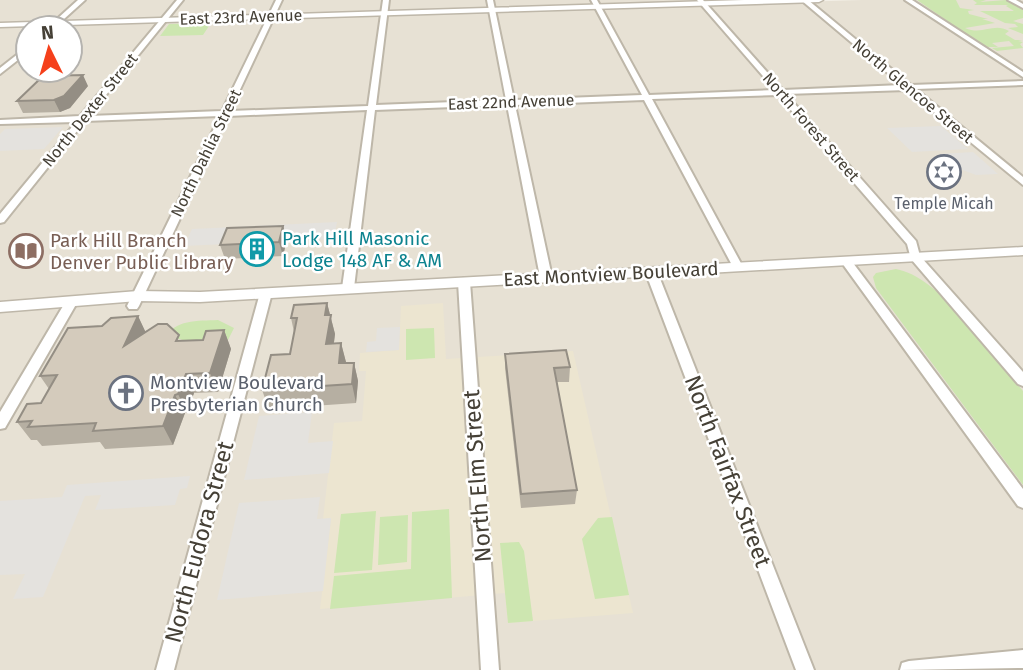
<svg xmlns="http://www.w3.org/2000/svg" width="1023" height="670" font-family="'Fira Sans',sans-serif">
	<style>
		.residential { fill: #e7e1d4; fill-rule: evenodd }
		.education { fill: #ece5d0 }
		.green { fill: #cde6b0 }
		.parking { fill: #e4e2de }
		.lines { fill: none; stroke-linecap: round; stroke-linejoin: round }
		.minor-casing { stroke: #beb7a9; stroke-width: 4 }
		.tertiary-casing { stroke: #beb7a9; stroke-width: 3 }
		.minor { fill: #fff; fill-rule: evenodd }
		.tertiary { fill: #fff; fill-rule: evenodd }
		.wall { fill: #b6afa2 }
		.shaded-wall { fill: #948e84 }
		.building { fill: #d4cbbc; stroke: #948e84; stroke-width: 2 }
		.labels { text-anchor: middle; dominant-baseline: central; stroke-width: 5; stroke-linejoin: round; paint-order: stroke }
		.far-street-label { font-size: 16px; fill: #454036; stroke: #fff }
		.far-worship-label { font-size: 16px; fill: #5b616d; stroke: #fff }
		.culture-label { font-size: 19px; fill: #0d838f; stroke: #fff; text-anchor: start }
		.education-label { font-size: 19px; fill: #785e54; stroke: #fff; text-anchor: start }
		.street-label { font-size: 19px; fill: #454036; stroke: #fff }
		.worship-label { font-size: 19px; fill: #5b616d; stroke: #fff; text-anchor: start }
		.near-street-label { font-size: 23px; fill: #454036; stroke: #fff }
	</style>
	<rect width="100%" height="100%" fill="#f3efe6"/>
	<path class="residential" d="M 0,0 L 775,0 L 0,23 Z
		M 862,0 L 1023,0 L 1023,670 L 0,670 L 0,26 ZM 28,28 L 70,28 L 70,70 L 28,70 Z"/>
	<path class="education" d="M 443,303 L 446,359 L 573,351 L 633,613 L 508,623 L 505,593 L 320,609 L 331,519 L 323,519 L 334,423 L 362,421 L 366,371 L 359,371 L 360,353 L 399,350 L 401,306 Z"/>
	<path class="green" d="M 917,0 L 956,0 L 960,8 L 974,10 L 968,11 L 969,14 L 988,19 L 982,19 L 995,23 L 965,28 C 983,36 993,22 1009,31 L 1005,34 L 1015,40 L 1023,40 L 1018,41 L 1023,42 L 1020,44 L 1023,48 L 997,51 L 992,48 L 1014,46 L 1009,41 L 992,43 L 998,47 L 985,47 Z
		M 973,0 L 986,0 L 980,2 L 1006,0 L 1023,10 L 1023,18 L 1013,21 L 1023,24 L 1023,34 L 1008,28 L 1018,27 L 1015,24 L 1005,23 L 980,11 L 1014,11 L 1006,6 L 1008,5 L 974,5 L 977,3 Z
		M 211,23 L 203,35 L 160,36 L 169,24 Z
		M 896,269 C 941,277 993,355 1023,391 L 1023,485 L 876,288 L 873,277 L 876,273 Z
		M 218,320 L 234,328 L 227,342 L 189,343 L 180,339 L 164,339 C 175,319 197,321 218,320 Z
		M 434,328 L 435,358 L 406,360 L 406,329 Z
		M 449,509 L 452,598 L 330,609 L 334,576 L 411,569 L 412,512 Z
		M 376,511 L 372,570 L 334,573 L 341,514 Z
		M 408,515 L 407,562 L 378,565 L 380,517 Z
		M 612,517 L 629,595 L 595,599 L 582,539 L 598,518 Z
		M 519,542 L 524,551 L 533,621 L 508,623 L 500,543 Z"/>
	<path class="parking" d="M 941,126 L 968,149 L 912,152 L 887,128 Z
		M 63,127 L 44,149 L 0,151 L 0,134 L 5,129 Z
		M 973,152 L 998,174 L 976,175 L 952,166 L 939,154 Z
		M 337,222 L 334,239 L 288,241 L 289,234 L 228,237 L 226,244 L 184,246 L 192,229 Z
		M 400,327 L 399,350 L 366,352 L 367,342 L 376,341 L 377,328 Z
		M 312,412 L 308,443 L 333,441 L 329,473 L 244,480 L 259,416 Z
		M 190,476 L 187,488 L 180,489 L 175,505 L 95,510 L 101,495 L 85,496 L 43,597 L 13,599 L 25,574 L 0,575 L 0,501 L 62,497 L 67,485 Z
		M 320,497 L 317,519 L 331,518 L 323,591 L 217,600 L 239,503 Z"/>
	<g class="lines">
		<g class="minor-casing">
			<path id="minor" d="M 78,0 L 85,0 L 54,28 L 47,28 Z
				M 177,0 L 183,0 L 89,116 L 222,111 L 276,0 L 282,0 L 230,111 L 368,106 L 383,0 L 389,0 L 376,105 L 506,100 L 487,0 L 493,0 L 514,100 L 642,95 L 591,0 L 597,0 L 649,95 L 775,90 L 697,0 L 703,0 L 783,90 L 902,85 L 801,0 L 808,0 L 911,85 L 1023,81 L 1023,85 L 916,89 L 1023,177 L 1023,185 L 907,90 L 786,94 L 916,241 L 920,256 L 1023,372 L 1023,386 L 1018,384 L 911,259 L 907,244 L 778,95 L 652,99 L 743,267 L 742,269 L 734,269 L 733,267 L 644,100 L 515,105 L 552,277 L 546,280 L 540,277 L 507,105 L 375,110 L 354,288 L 348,292 L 342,288 L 367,110 L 228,116 L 139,306 L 137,309 L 129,309 L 127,306 L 220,116 L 85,121 L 4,222 L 0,223 L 0,214 L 76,122 L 0,124 L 0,120 L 80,116 Z
				M 905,0 L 912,0 L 1023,72 L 1023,77 Z
				M 1008,0 L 1016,0 L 1023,4 L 1023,8 Z
				M 28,46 L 28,52 L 0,74 L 0,68 Z
				M 846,258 L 850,259 L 1023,489 L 1023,508 L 1018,506 L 842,263 L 841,261 L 842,259 Z
				M 651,268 L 657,271 L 814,670 L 796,670 L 645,271 Z
				M 464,278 L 470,282 L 499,670 L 481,670 L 458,282 Z
				M 266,289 L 272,293 L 174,670 L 156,670 L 260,293 Z
				M 72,297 L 78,301 L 5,428 L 0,429 L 0,412 L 66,301 Z
				M 1023,650 L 1023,668 L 900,670 L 902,663 L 909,661 Z"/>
		</g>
		<g class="tertiary-casing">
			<path id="tertiary" d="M 744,0 L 823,0 L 819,2 L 0,27 L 0,23 Z
				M 1023,247 L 1023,255 L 200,302 L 138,301 L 0,312 L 0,302 L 138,291 L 200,292 Z"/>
		</g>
		<use href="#minor" class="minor"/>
		<use href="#tertiary" class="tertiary"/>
	</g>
	<path class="wall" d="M 88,86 L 70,108 L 60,112 L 23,113 L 17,101 Z
		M 283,226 L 287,239 L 283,256 L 225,259 L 220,245 Z
		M 327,303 L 335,334 L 334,343 L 341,343 L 346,363 L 354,363 L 358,381 L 356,403 L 269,409 L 262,390 L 290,354 L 294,332 L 291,318 Z
		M 138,316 L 145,332 L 181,341 L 203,340 L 224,330 L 231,349 L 218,392 L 194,393 L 187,413 L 185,413 L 173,445 L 105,449 L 100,442 L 42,446 L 37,440 L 31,440 L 17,422 L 41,403 L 49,389 L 40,376 L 102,326 Z
		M 505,354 L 570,367 L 569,382 L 557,382 L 577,490 L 575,504 L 521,508 L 505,368 Z"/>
	<path class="shaded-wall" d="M 83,75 L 88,86 L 70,108 L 60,112 L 54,100 Z
		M 283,226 L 287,239 L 283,256 L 279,242 Z
		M 327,303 L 335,334 L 331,363 L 326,344 L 325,315 Z
		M 138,316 L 147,335 L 124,346 Z
		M 224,330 L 231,349 L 218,392 L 210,373 Z
		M 341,343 L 346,362 L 343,382 L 339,363 Z
		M 354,363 L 358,381 L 356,403 L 352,384 Z
		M 186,374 L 194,393 L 187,413 L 178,394 Z
		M 175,395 L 185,413 L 173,445 L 163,426 Z"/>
	<path class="building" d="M 83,75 L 64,96 L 54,100 L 17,101 L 43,76 Z
		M 283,226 L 279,242 L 220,245 L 227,228 Z
		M 327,303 L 325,315 L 331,315 L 326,344 L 341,343 L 339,363 L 354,363 L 352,384 L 262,390 L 271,355 L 290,354 L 297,318 L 291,318 L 294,305 Z
		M 138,316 L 124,346 L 158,324 L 167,324 L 179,335 L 176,341 L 203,340 L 206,331 L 224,330 L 210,373 L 186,374 L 178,394 L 175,395 L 163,426 L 93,431 L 96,423 L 28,427 L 32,421 L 17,422 L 27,404 L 41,403 L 57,375 L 40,376 L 68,328 L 102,326 L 111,318 Z
		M 566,350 L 570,367 L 554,368 L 577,490 L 521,494 L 505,354 Z"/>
	<defs>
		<g id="synagogue-ring" transform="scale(1.75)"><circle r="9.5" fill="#fff" stroke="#6b7280" stroke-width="1.5"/><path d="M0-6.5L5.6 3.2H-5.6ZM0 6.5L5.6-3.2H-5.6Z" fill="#6b7280"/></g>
		<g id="building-ring" transform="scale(1.75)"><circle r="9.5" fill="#fff" stroke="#0f9aa8" stroke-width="1.5"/><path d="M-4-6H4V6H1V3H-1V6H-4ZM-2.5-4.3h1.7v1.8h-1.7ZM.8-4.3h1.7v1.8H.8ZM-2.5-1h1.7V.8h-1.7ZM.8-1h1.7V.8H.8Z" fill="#0f9aa8"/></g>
		<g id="library-ring" transform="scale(1.75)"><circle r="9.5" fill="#fff" stroke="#8d6e63" stroke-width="1.5"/><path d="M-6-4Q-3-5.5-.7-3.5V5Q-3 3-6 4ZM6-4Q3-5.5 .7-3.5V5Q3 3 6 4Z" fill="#8d6e63"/></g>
		<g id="church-ring" transform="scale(1.75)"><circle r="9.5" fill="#fff" stroke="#6b7280" stroke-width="1.5"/><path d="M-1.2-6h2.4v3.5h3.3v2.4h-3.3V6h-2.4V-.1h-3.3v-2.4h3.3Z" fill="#6b7280"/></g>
	</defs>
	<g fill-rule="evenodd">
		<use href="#synagogue-ring" x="944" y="172"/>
		<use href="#building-ring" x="257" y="249"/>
		<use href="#library-ring" x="26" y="251"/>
		<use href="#church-ring" x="126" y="393"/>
	</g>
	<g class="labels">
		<g class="far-street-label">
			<text transform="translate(241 17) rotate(-2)">East 23rd Avenue</text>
			<text transform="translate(913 91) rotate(40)">North Glencoe Street</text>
			<text transform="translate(511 102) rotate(-2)">East 22nd Avenue</text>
			<text transform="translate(90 110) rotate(-51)">North Dexter Street</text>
			<text transform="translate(811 127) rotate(49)">North Forest Street</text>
			<text transform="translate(206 153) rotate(-64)">North Dahlia Street</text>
		</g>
		<g class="far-worship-label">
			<text x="944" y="203">Temple Micah</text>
		</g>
		<g class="culture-label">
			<text x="282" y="238">Park Hill Masonic<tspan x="282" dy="22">Lodge 148 AF &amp; AM</tspan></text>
		</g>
		<g class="education-label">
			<text x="50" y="240">Park Hill Branch<tspan x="50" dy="22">Denver Public Library</tspan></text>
		</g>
		<g class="street-label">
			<text transform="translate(611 274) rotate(-3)">East Montview Boulevard</text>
		</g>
		<g class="worship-label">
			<text x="150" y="382">Montview Boulevard<tspan x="150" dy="22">Presbyterian Church</tspan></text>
		</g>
		<g class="near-street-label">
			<text transform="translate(728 471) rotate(69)">North Fairfax Street</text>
			<text transform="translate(477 476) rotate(-94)">North Elm Street</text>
			<text transform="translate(199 542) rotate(-75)">North Eudora Street</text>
		</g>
	</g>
	<g transform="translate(49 49) rotate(355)"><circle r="33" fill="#ffffff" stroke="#b5b3af" stroke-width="2"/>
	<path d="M0-5L12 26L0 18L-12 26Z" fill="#f5401b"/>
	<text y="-10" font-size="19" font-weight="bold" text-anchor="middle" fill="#454036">N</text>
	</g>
</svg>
